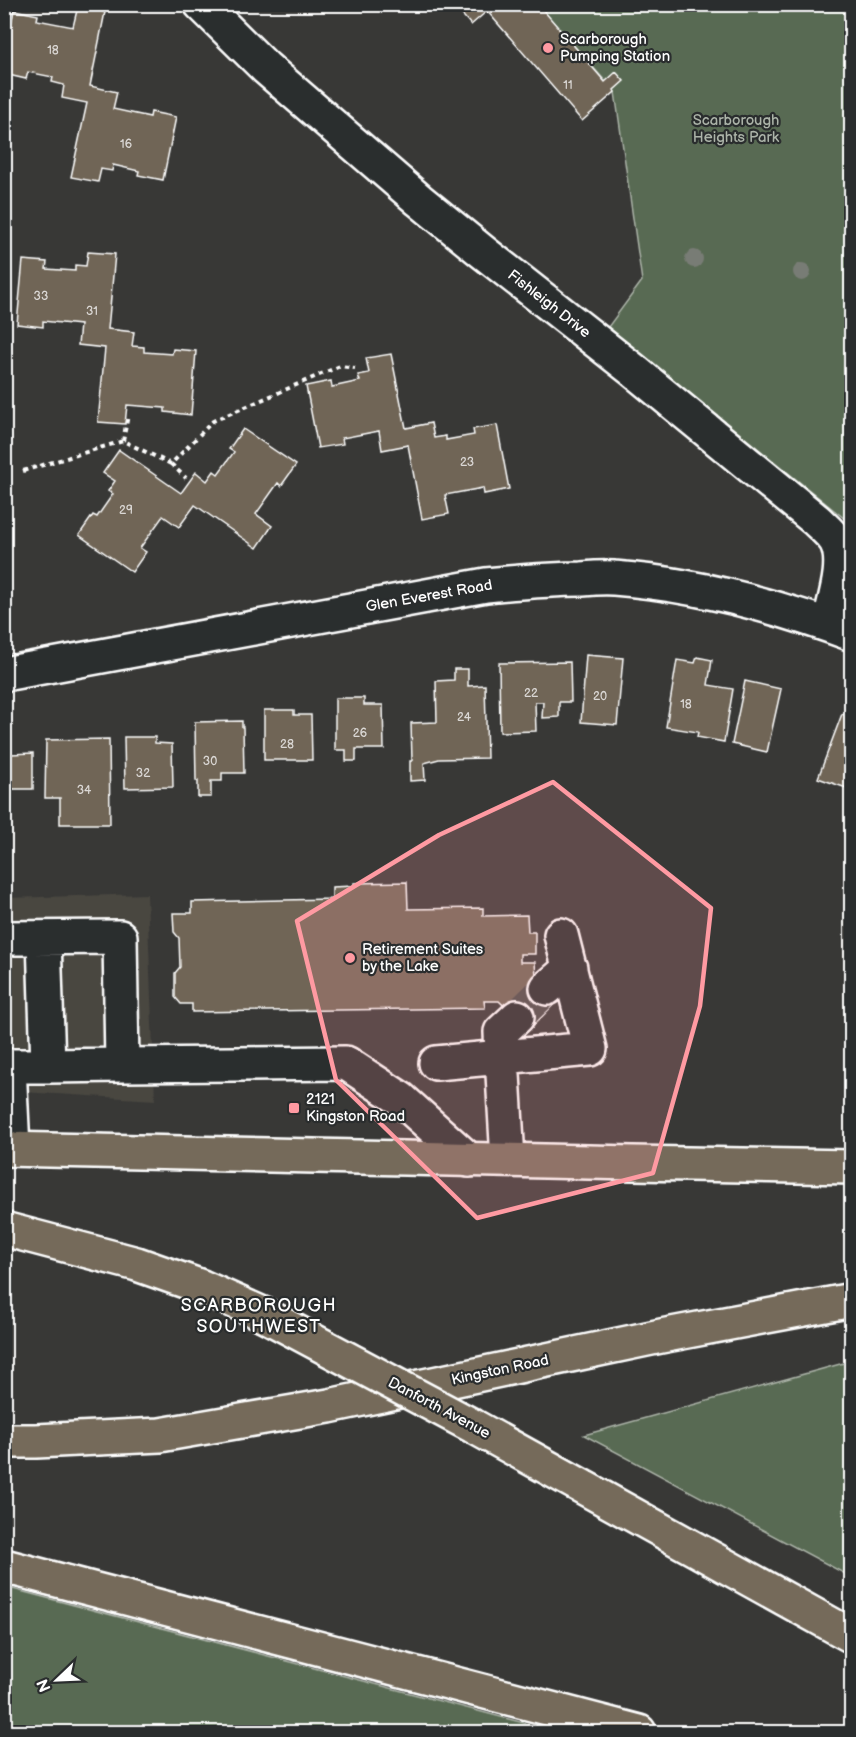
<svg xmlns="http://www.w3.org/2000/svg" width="856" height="1737" font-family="'Balsamiq Sans',sans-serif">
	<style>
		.built { fill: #484640 }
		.green { fill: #596a53; stroke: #acb4a9; stroke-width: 1.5 }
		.building { fill: #6f6556; stroke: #fff; stroke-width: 1.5 }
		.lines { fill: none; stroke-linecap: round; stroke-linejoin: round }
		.minor-tunnel { stroke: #4c4c4a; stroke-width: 33; stroke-dasharray: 33 16; stroke-linecap: butt }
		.minor-casing { stroke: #fff; stroke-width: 38 }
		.major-casing { stroke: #fff; stroke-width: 38 }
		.path { stroke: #fff; stroke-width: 4; stroke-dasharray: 4.5 4.5; stroke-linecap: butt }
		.minor { stroke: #2a2d2e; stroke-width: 33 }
		.major { stroke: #746a5a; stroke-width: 33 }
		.major-bridge-casing { stroke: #fff; stroke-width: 38; stroke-linecap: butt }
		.major-bridge { stroke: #746a5a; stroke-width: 33 }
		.tree { fill: #787c75 }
		.marked { fill: #ff9aa2; fill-opacity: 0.2; stroke: #ff9aa2; stroke-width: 4.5; stroke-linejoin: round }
		.poi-dot { fill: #ff9aa2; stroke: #2a2d2e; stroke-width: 2 }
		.labels { text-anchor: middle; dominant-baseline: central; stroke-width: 4.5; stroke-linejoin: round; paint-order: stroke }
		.number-label { font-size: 12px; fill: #dbd8d5 }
		.poi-label { font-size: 15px; fill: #fff; stroke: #2a2d2e; text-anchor: start }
		.park-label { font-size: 15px; fill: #acb4a9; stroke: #2a2d2e }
		.street-label { font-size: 15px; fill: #fff; stroke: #2a2d2e }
		.quarter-label { font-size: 18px; letter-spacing: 1.5px; fill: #fff; stroke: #2a2d2e }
	</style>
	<rect width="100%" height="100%" fill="#383836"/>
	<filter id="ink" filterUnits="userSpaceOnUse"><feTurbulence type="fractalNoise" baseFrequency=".0167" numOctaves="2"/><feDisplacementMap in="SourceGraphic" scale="12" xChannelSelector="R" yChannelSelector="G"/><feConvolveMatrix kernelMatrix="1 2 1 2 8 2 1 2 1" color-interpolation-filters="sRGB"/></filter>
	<g filter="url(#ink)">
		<path class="built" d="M 147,894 L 155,1100 L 5,1091 L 4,898 Z"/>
		<path class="green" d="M 538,5 L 851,5 L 851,532 L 845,519 L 608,327 L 642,281 L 615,92 Z
			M 851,1361 L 851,1577 L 584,1435 Z
			M 5,1587 L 558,1732 L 5,1732 Z"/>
		<path class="building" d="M 453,4 L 538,4 L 605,82 L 616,72 L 624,81 L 614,90 L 615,92 L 582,121 L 487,11 L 471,25 Z
			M 78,6 L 105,12 L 90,86 L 117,92 L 113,109 L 150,117 L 151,112 L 176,117 L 163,180 L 138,175 L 139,171 L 113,165 L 112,171 L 101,169 L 98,182 L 71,177 L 87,103 L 62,98 L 64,85 L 52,82 L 53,77 L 28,72 L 26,79 L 4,74 L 4,55 L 14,10 L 38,15 L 37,20 L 73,27 Z
			M 88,252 L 115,254 L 108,329 L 134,332 L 132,346 L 144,347 L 144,352 L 172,354 L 173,349 L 196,351 L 191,415 L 165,412 L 165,408 L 127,405 L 125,424 L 98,422 L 105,348 L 78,345 L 80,325 L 43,321 L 43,327 L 17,324 L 23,260 L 47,262 L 46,269 L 75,271 L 75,265 L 86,266 Z
			M 391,354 L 406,428 L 431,423 L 434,438 L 446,436 L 446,440 L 474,435 L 473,429 L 497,425 L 509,489 L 484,494 L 483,488 L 445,495 L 449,514 L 422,519 L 408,445 L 382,450 L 379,431 L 342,438 L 343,444 L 318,448 L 306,386 L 331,381 L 332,387 L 360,381 L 358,375 L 369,373 L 366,358 Z
			M 243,429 L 296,465 L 281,486 L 278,483 L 256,514 L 272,526 L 257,548 L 195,505 L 179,527 L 163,516 L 140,548 L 146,552 L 132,572 L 79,535 L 93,515 L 97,517 L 113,494 L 108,491 L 115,481 L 103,473 L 119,450 L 181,493 L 196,472 L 207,481 L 214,471 L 218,474 L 234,452 L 229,449 Z
			M 586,655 L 623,658 L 617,725 L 581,722 Z
			M 697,657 L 712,660 L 708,685 L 733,689 L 724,742 L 697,737 L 698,732 L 666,727 L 677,660 L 695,663 Z
			M 570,662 L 571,702 L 559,702 L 559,717 L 542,718 L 543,702 L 535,702 L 536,731 L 500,732 L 499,663 Z
			M 454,669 L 468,669 L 468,686 L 485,685 L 487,758 L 439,759 L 424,763 L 425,780 L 410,781 L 410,761 L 412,761 L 411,723 L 437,722 L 436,681 L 454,680 Z
			M 745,681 L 781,689 L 767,752 L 732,744 Z
			M 335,698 L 364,698 L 364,705 L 383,705 L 384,749 L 356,749 L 356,761 L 346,761 L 346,750 L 335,750 Z
			M 264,710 L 294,710 L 294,715 L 311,715 L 312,760 L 264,760 Z
			M 842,714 L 852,717 L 852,790 L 818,778 Z
			M 242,721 L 242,727 L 243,727 L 244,773 L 222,773 L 222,781 L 211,781 L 211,797 L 198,797 L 198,781 L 196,781 L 195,722 Z
			M 124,737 L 155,737 L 155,743 L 172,744 L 173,787 L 125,788 Z
			M 109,739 L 110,824 L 60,824 L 60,798 L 45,798 L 46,740 Z
			M 4,751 L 11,751 L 11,754 L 33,753 L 33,789 L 4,789 Z
			M 407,882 L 408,909 L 483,908 L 483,916 L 527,915 L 528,932 L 535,932 L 535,954 L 520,954 L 520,962 L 535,962 L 536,977 L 559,999 L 529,1030 L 499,1001 L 484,1001 L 485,1008 L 192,1012 L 192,1004 L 181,1004 L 175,997 L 175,973 L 180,967 L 179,938 L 174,932 L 173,913 L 192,913 L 192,902 L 332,899 L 332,887 L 354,886 L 354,883 Z"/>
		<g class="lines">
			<path class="minor-tunnel" d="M 517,1017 L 547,988"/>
			<g class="minor-casing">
				<path id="minor" d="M 201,4 L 266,68 L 419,200 L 483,252 L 632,369 L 816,520 C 822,526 831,533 836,541 C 848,563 834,601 829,625
					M 4,674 L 486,585 C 518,582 550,579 582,579 C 593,578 604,577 614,578 C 694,584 777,606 852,634
					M 4,938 L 120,937 L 122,1065 L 48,1066
					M 547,988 L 570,968
					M 436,1063 L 502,1057 L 501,1032 L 517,1017
					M 122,1065 L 346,1063 L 401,1099 L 469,1160
					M 13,1149 L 9,1066 L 48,1066 L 44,938
					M 508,1160 L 502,1057 L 590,1049 L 561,935"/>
			</g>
			<g class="major-casing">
				<path id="major" d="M 4,1149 L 633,1163 L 852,1167
					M 4,1229 L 137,1264 L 202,1287 L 263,1314
					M 473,1426 L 852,1636
					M 4,1441 L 36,1441 L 160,1435 L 329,1406 L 661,1336 L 852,1300
					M 4,1566 L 639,1732"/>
			</g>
			<path class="path" d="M 123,441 L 128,415
				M 171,464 L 186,478
				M 23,471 L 123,441 L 171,464 L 213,421 L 340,366 L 355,368"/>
			<use href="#minor" class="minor"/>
			<use href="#major" class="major"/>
			<g class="major-bridge-casing">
				<path id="major-bridge" d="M 263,1314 L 473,1426"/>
			</g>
			<use href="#major-bridge" class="major-bridge"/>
		</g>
		<g class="tree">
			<circle cx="694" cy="259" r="9"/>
			<circle cx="802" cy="272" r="9"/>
		</g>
	</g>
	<path class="marked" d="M 553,782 L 711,908 L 700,1006 L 653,1173 L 477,1218 L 336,1080 L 297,921 L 439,835 Z"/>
	<g class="poi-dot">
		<circle cx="548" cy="48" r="6"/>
		<circle cx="350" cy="958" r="6"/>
		<rect x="288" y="1102" width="12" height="12" rx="3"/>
	</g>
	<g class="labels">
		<g class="number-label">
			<text x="53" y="50">18</text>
			<text x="568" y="85">11</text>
			<text x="126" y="144">16</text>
			<text x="41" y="296">33</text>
			<text x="92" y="311">31</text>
			<text x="467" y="462">23</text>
			<text x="126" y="510">29</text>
			<text x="531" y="693">22</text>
			<text x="600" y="696">20</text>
			<text x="686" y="704">18</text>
			<text x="464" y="717">24</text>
			<text x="360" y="733">26</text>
			<text x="287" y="744">28</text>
			<text x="210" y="761">30</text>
			<text x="143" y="773">32</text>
			<text x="84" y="790">34</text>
		</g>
		<g class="poi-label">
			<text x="560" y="39">Scarborough<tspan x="560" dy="17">Pumping Station</tspan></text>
			<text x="362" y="949">Retirement Suites<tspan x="362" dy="17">by the Lake</tspan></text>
			<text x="306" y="1099">2121<tspan x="306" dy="17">Kingston Road</tspan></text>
		</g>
		<g class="park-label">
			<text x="736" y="120">Scarborough<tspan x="736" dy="17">Heights Park</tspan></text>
		</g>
		<g class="street-label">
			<text transform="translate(549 304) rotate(38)">Fishleigh Drive</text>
			<text transform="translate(429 596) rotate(-10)">Glen Everest Road</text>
			<text transform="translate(500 1370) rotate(-12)">Kingston Road</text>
			<text transform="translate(439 1408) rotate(28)">Danforth Avenue</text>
		</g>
		<g class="quarter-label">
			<text x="259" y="1305">SCARBOROUGH<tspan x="259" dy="21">SOUTHWEST</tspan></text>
		</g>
	</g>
	<rect width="856" height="1737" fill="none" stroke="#2a2d2e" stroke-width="24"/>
	<rect x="12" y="12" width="832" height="1713" fill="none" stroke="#fff" stroke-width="2" filter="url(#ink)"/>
	<g transform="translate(57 1680) rotate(247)" stroke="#2a2d2e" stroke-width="4.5" paint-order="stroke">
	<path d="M0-4.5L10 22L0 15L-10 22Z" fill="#ffffff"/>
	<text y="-9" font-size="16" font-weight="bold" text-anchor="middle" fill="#ffffff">N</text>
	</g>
</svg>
